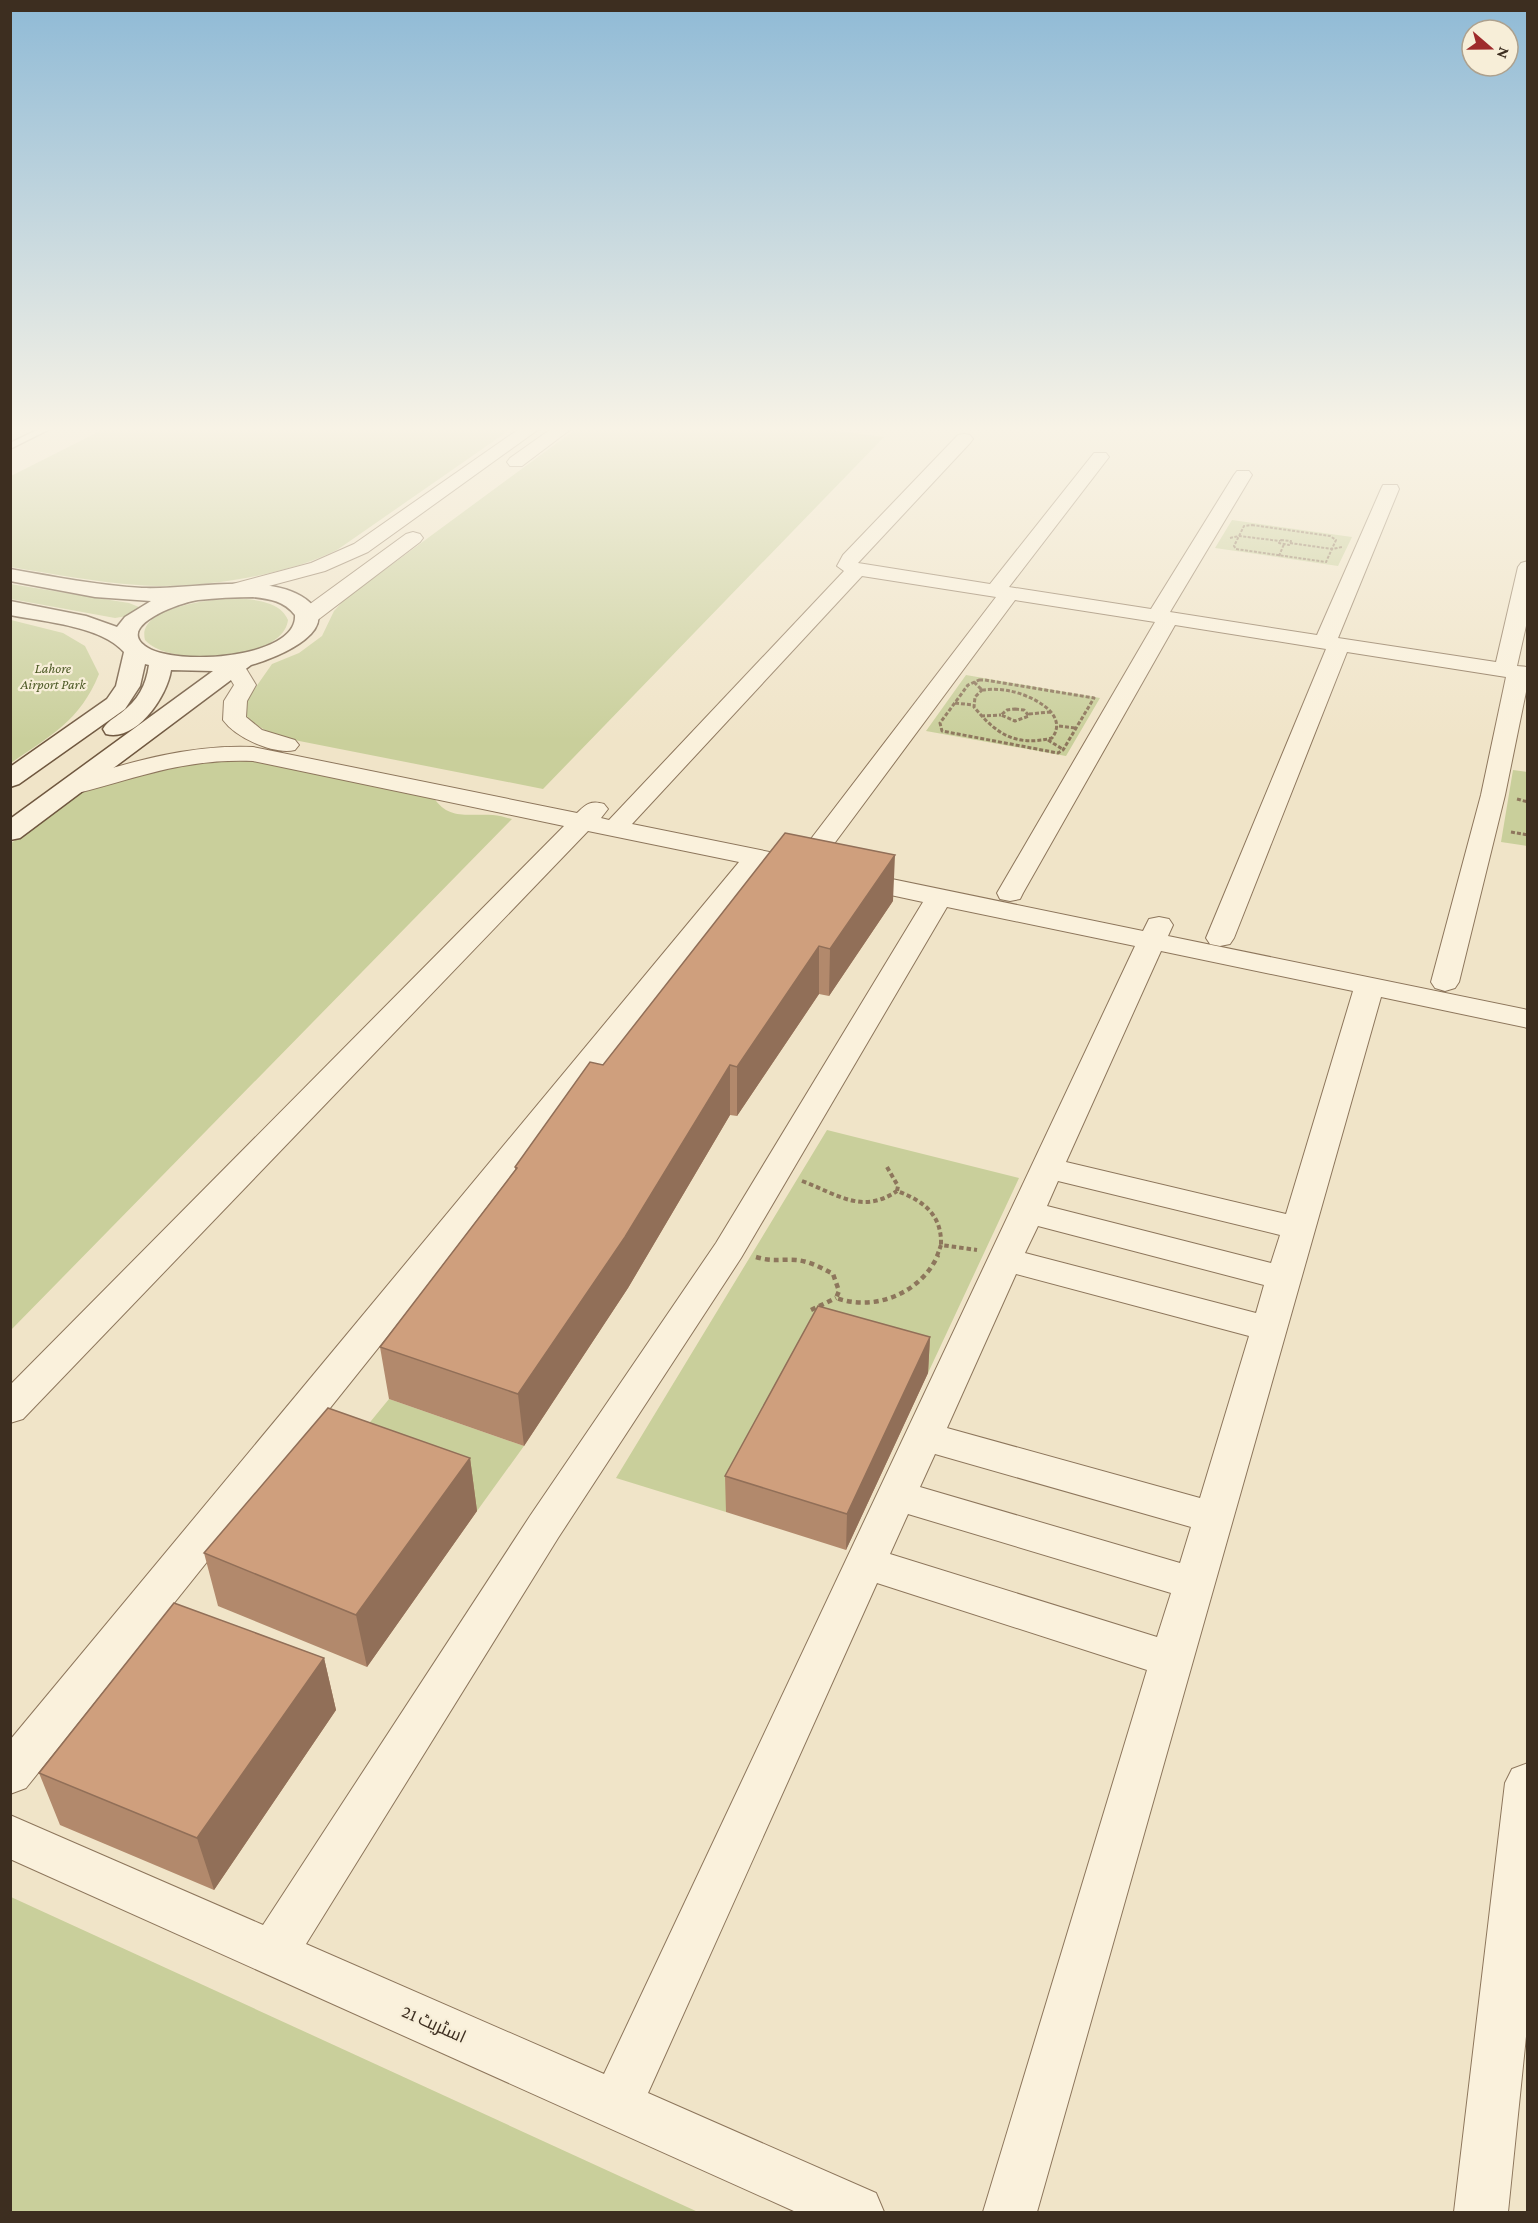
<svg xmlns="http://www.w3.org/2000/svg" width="1538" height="2223" font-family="'Crimson Pro',Cairo,serif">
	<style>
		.green { fill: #c9cf9b }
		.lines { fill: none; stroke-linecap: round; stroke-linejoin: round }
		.lane-casing { stroke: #8d765c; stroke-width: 3 }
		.street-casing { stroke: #8d765c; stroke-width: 2 }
		.secondary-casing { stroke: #6f573f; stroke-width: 3 }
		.path-far3 { stroke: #8d765c; stroke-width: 2; stroke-dasharray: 3 1.5; stroke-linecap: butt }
		.path-far2 { stroke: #8d765c; stroke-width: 3; stroke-dasharray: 4 2; stroke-linecap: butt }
		.path-far1 { stroke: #8d765c; stroke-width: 4; stroke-dasharray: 4.5 3; stroke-linecap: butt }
		.path { stroke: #8d765c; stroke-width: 4.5; stroke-dasharray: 5 4; stroke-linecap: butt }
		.lane { fill: #faf1dc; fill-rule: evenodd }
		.street { fill: #faf1dc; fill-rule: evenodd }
		.secondary { fill: #faf1dc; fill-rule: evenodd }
		.wall { fill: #b2896c }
		.shaded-wall { fill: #916f58 }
		.building { fill: #cf9f7d; stroke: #916f58; stroke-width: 1.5 }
		.labels { text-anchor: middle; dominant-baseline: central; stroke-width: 4.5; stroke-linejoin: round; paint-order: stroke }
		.far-park-label { font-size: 14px; font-style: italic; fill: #4d5a26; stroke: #f7eed8 }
		.near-street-label { font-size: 18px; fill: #3d2e20; stroke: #f7eed8 }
	</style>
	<rect width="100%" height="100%" fill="#f0e4c8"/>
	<path class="green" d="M 104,429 L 511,429 L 337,550 C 285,576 196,590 138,585 C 95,582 53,574 11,567 L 11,476 Z
		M 576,429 L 824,429 L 884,437 L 543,789 L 284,738 L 270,733 L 248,720 L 244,712 L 244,704 L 272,664 L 299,653 L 322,636 L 334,611 L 345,599 Z
		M 1232,520 L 1352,537 L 1338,566 L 1215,548 Z
		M 10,584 L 129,603 L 139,607 L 127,616 L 115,618 L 11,599 Z
		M 237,598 C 255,600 280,601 288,620 C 283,662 169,668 145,640 C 136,606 215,599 237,598 Z
		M 11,620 L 63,633 L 85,646 L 99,674 C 80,721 50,736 11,763 Z
		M 966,675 L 1100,698 L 1066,756 L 926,731 Z
		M 199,759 L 257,761 L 434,798 C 449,821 470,813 493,815 C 499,815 506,818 512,819 L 11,1330 L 10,844 L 87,788 Z
		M 1513,770 L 1527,772 L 1527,846 L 1501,842 Z
		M 827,1130 L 1019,1178 L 928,1373 L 817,1342 L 726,1512 L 616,1478 Z
		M 389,1399 L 524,1446 L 477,1511 L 339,1460 Z
		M 11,1897 L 698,2212 L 11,2212 Z"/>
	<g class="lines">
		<g class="lane-casing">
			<path id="lane" d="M 39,429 L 50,429 L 10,449 L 10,443 Z"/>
		</g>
		<g class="street-casing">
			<path id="street" d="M 519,429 L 539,429 L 368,552 L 325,571 L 239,594 L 232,596 L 225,594 L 222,590 L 225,586 L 311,563 L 354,544 Z
				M 551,429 L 571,429 L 522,466 L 510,466 L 507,462 L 510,458 Z
				M 964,434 L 970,435 L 973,439 L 970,443 L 858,563 L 990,584 L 1094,453 L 1106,453 L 1109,457 L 1009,587 L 1151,609 L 1234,475 L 1237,471 L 1249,471 L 1252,475 L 1170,612 L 1317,635 L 1381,489 L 1383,485 L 1397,485 L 1399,489 L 1338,638 L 1496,662 L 1518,567 L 1521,563 L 1528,561 L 1528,617 L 1517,666 L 1528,667 L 1528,682 L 1505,795 L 1459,982 L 1455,988 L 1445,991 L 1435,988 L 1431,982 L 1481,795 L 1506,677 L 1347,652 L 1234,938 L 1230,944 L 1220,946 L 1210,944 L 1206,938 L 1326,649 L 1175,625 L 1023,893 L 1020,899 L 1010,901 L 1000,899 L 997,893 L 1155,622 L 1015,600 L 822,860 L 814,862 L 820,868 L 816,874 L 807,876 L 763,867 L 26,1788 L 10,1794 L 10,1740 L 739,862 L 588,831 L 23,1419 L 10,1423 L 10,1385 L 564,826 L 253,761 C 183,758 135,779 70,795 L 61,793 L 58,788 L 61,783 C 125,764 186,744 253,747 L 577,813 C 586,804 591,800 604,804 L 608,809 L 601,818 L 609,820 L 844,571 L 837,566 L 843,555 L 958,435 ZM 862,576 L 996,597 L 804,848 L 800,854 L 804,859 L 632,824 Z
				M 413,532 L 420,534 L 423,538 L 420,542 L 315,622 L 307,623 L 299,622 L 296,617 L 299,612 L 406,534 Z
				M 234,660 L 242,662 L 256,685 L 247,701 L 246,717 L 262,730 L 295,740 L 299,745 L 295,750 C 274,755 236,738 223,720 L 224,701 L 234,685 L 223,667 L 226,662 Z
				M 853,871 L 1143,931 L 1149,919 L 1159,917 L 1169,919 L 1173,925 L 1168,936 L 1528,1010 L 1528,1028 L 1381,997 L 1037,2212 L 983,2212 L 1147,1670 L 877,1583 L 648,2093 L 876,2193 L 884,2212 L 796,2212 L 10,1859 L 10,1815 L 263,1925 L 530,1516 L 716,1243 L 923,902 L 844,885 L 840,879 L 844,873 ZM 947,907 L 1135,946 L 604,2074 L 306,1944 L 558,1538 L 741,1258 ZM 1161,951 L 1353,991 L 1286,1214 L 1066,1162 ZM 1058,1181 L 1280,1235 L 1271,1263 L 1047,1206 ZM 1038,1226 L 1264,1285 L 1256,1313 L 1025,1253 ZM 1016,1274 L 1249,1336 L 1200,1498 L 947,1428 ZM 935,1454 L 1191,1527 L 1180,1563 L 920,1487 ZM 908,1514 L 1171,1593 L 1157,1637 L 890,1554 Z
				M 1528,1763 L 1528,2017 L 1508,2212 L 1454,2212 L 1505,1783 L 1512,1769 Z"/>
		</g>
		<g class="secondary-casing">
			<path id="secondary" d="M 10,569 C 54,577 98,585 142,588 C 187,590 263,573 301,596 C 352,627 277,658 251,665 L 20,838 L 10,840 L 10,819 L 213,671 L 171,670 C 167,697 136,742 106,734 L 103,729 C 107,722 114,718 121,713 C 138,700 146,686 149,665 L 145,664 L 140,686 L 125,709 L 19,784 L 10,787 L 10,767 L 107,699 L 116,686 L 124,652 C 101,626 45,622 10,615 L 10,601 L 86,616 L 117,627 L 125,617 L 151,601 L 95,597 L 10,581 ZM 253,597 C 270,599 284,601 295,615 C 298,659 172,667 145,646 C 116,625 182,602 198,600 C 216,598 235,597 253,597 Z"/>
		</g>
		<path class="path-far3" d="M 1252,525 L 1330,536 L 1336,540 L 1326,562 L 1236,549 L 1234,546 L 1244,526 Z
			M 1230,538 L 1239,536 L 1280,541
			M 1281,540 L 1291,541 L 1289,545 L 1279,543 Z
			M 1290,543 L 1332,549 L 1342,547
			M 1279,556 L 1284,544"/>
		<path class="path-far2" d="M 979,680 L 985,680 L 1094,698 L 1063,750 L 1058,753 L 942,731 L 940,723 L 968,685 Z
			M 974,682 L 982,690
			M 982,690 C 991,689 1001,689 1010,691 C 1031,695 1070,714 1052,738 C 1016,747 996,734 974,707 L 975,697 Z
			M 955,703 L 973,705
			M 1015,709 L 1024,710 L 1029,716 L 1015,721 L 1001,715 L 1007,710 Z
			M 1029,714 L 1050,712
			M 981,716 L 1001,715
			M 1059,726 L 1076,728
			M 1048,740 L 1064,750
			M 1517,799 L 1528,802
			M 1511,832 L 1528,835"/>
		<path class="path-far1" d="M 887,1167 L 898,1186 L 897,1191 C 924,1201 942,1215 941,1245
			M 802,1181 C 837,1194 862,1215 897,1191
			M 937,1256 L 941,1245 L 977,1250"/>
		<path class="path" d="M 756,1257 C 773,1262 779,1259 796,1260 C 809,1261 822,1268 833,1274 L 839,1291 L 836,1298 C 875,1312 921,1293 938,1255
			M 811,1310 L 836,1298"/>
		<use href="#lane" class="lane"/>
		<use href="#street" class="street"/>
		<use href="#secondary" class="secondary"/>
	</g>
	<path class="wall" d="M 893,901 L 829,996 L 819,994 L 737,1116 L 730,1115 L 628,1288 L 524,1446 L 389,1399 L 380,1347 L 515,1170 L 515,1167 L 603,1065 Z
		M 930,1337 L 928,1373 L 846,1550 L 726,1512 L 725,1476 Z
		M 470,1458 L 477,1511 L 367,1667 L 218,1606 L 204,1553 Z
		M 324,1658 L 336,1710 L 214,1890 L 60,1825 L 39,1773 Z"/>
	<path class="shaded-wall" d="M 895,855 L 893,901 L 829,996 L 830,949 Z
		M 819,946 L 819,994 L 737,1116 L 737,1067 Z
		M 730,1065 L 730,1115 L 628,1288 L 524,1446 L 518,1394 Z
		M 930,1337 L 928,1373 L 846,1550 L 847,1514 Z
		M 470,1458 L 477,1511 L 367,1667 L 356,1615 Z
		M 324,1658 L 336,1710 L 214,1890 L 197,1838 Z"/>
	<path class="building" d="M 785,833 L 895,855 L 830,949 L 819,946 L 737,1067 L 730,1065 L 625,1237 L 518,1394 L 380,1347 L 517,1168 L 515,1167 L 590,1062 L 603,1065 Z
		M 818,1306 L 930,1337 L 847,1514 L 725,1476 Z
		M 328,1408 L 470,1458 L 356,1615 L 204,1553 Z
		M 174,1603 L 324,1658 L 197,1838 L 39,1773 Z"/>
	<linearGradient id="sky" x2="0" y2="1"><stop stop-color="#8fbad6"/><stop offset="0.58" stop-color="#f8f3e6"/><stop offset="1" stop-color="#f8f3e6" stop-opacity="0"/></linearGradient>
	<rect width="1538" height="740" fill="url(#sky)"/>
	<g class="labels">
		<g class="far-park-label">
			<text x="53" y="668">Lahore<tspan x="53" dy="16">Airport Park</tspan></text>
		</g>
		<g class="near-street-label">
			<text transform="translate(434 2024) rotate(24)">اسٹریٹ 21</text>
		</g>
	</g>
	<rect width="1538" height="2223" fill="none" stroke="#3d2e20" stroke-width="24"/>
	<g transform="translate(1490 48) rotate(110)"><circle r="28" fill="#f7eed8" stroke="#ada18e" stroke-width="1.5"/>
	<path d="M0-4.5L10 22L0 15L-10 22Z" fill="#9e2a2b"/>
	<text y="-9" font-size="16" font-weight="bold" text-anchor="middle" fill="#3d2e20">N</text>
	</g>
</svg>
